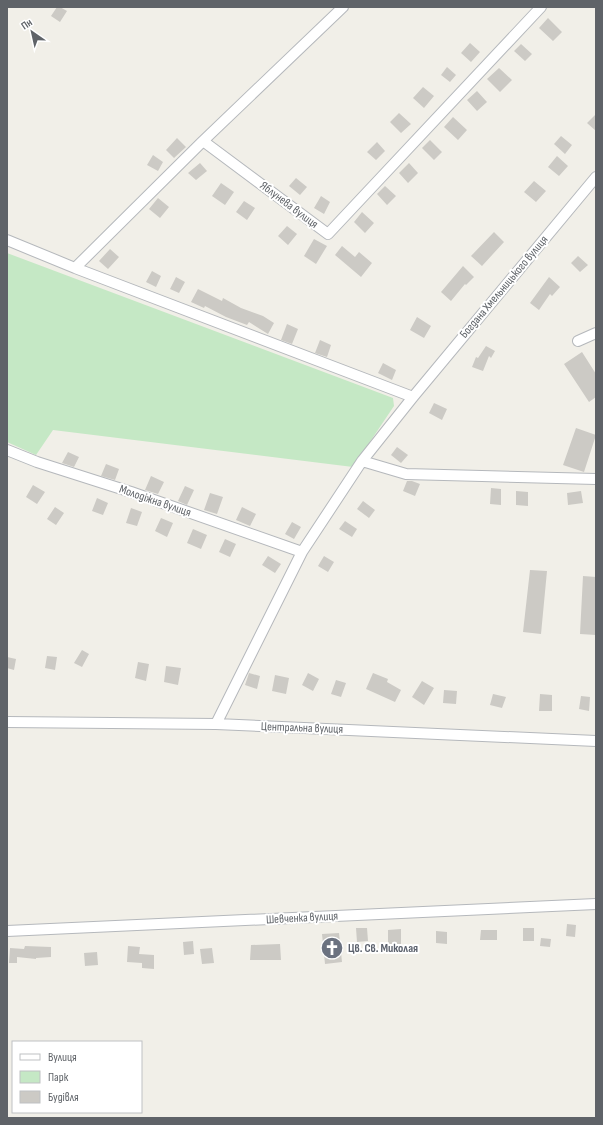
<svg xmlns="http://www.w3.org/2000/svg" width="603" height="1125" font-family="'Sofia Sans Condensed',sans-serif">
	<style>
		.green { fill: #c5e8c5 }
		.building { fill: #cccac5 }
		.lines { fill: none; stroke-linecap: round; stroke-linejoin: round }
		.minor-casing { stroke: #b5b8bc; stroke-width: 12 }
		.minor { stroke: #fff; stroke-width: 10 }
		.labels { text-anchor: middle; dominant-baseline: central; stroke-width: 4; stroke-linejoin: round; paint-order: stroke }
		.street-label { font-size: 12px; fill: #5f6368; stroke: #fff }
		.worship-label { font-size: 12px; font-weight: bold; fill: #5b616d; stroke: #fff; text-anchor: start }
	</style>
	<rect width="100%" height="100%" fill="#f1efe8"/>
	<path class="green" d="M 7,253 L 393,398 L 394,406 L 353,467 L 53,430 L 36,455 L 7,442 Z"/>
	<path class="building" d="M 57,7 L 60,7 L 67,11 L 60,22 L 51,16 Z
		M 548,18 L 562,32 L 553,41 L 539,28 Z
		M 470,43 L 480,52 L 471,62 L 461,53 Z
		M 521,44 L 532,54 L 525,61 L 514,51 Z
		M 447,67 L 456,75 L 450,82 L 441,75 Z
		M 499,68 L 512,80 L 500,92 L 487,79 Z
		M 423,87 L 434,96 L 424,108 L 413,98 Z
		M 477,91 L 487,102 L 477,111 L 467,100 Z
		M 399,113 L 411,124 L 401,133 L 390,122 Z
		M 596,114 L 596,131 L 587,123 Z
		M 453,117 L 467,130 L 458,140 L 444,127 Z
		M 561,136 L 572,145 L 565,154 L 554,144 Z
		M 177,138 L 186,147 L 174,158 L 166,150 Z
		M 430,140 L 442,152 L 434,160 L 422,148 Z
		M 377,142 L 385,151 L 376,160 L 367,152 Z
		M 153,155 L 163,162 L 158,171 L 147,165 Z
		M 557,156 L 568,166 L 559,176 L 548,167 Z
		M 200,163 L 207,171 L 196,180 L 188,173 Z
		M 409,163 L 418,173 L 408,183 L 399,173 Z
		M 296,178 L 307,187 L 300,195 L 289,186 Z
		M 534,181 L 546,191 L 536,202 L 524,192 Z
		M 221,183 L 234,192 L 225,205 L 212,196 Z
		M 385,186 L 396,196 L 387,205 L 377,194 Z
		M 321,196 L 330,202 L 324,214 L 314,208 Z
		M 158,198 L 169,207 L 160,218 L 149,209 Z
		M 244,201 L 255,208 L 247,220 L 236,212 Z
		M 362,212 L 374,223 L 365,233 L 354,222 Z
		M 287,226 L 297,234 L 288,245 L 278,236 Z
		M 494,232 L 504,242 L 482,266 L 471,256 Z
		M 314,239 L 327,246 L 316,264 L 304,256 Z
		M 342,246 L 355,257 L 359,252 L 372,263 L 361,277 L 335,255 Z
		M 110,249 L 119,257 L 108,269 L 99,261 Z
		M 578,256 L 588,265 L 580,272 L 571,263 Z
		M 463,266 L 474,277 L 466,285 L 465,284 L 451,301 L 441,292 Z
		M 152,271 L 161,276 L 156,287 L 146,282 Z
		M 176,277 L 185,282 L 179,293 L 170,289 Z
		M 549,277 L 560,287 L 552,296 L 550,294 L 539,310 L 530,303 Z
		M 198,289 L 222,301 L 223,298 L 241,308 L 263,316 L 274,323 L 268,334 L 249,322 L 247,325 L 226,317 L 205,306 L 204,308 L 191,302 Z
		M 417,317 L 431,326 L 424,338 L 410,330 Z
		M 287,324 L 298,329 L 292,344 L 281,340 Z
		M 320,340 L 331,345 L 327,357 L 315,353 Z
		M 486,346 L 495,351 L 491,358 L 489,356 L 483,371 L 472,367 L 476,357 L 478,358 Z
		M 582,352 L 596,374 L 596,397 L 589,402 L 564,364 Z
		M 383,363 L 396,370 L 392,380 L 378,373 Z
		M 434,403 L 447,409 L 442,420 L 429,413 Z
		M 576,428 L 596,435 L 584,472 L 563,465 Z
		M 397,447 L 408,455 L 401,463 L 391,455 Z
		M 68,452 L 79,457 L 74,467 L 62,463 Z
		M 106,464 L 119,469 L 115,480 L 101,476 Z
		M 151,476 L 164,482 L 158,494 L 145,490 Z
		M 407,481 L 412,481 L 420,484 L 415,496 L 403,491 Z
		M 33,485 L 45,492 L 37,504 L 26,497 Z
		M 185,486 L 194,490 L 187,505 L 178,501 Z
		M 491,488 L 501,489 L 501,505 L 490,504 Z
		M 516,491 L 528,492 L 528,506 L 516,505 Z
		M 581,491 L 583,503 L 568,505 L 567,493 Z
		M 210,493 L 223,497 L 217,514 L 204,510 Z
		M 97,498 L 108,503 L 103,515 L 92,511 Z
		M 363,501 L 375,510 L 369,518 L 357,509 Z
		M 55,507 L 64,513 L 56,525 L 47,519 Z
		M 242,507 L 256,514 L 250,526 L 236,520 Z
		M 131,508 L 142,512 L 137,526 L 126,523 Z
		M 161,518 L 173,523 L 167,537 L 155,531 Z
		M 345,521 L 357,529 L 352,537 L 339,529 Z
		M 292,522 L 301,527 L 294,539 L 285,534 Z
		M 193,529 L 207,535 L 201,549 L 187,543 Z
		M 225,539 L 236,544 L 230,557 L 219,552 Z
		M 268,556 L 281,564 L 275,573 L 262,565 Z
		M 324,556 L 334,562 L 328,572 L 318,566 Z
		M 530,570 L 547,571 L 541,634 L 523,632 Z
		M 583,576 L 596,577 L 596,635 L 580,634 Z
		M 82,650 L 89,654 L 82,667 L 74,663 Z
		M 47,656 L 57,657 L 55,670 L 45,668 Z
		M 7,657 L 16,659 L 14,670 L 7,668 Z
		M 138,662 L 149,664 L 146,681 L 135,678 Z
		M 166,666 L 181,668 L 178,685 L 164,682 Z
		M 249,673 L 260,676 L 257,689 L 245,685 Z
		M 308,673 L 319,679 L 313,691 L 302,685 Z
		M 373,673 L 388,679 L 387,682 L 401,690 L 395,702 L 366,689 Z
		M 275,675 L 289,678 L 286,694 L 272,691 Z
		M 336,680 L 346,683 L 341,697 L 331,694 Z
		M 422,681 L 434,688 L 424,705 L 412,697 Z
		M 444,690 L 457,691 L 456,704 L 443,703 Z
		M 493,694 L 506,697 L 502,708 L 490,705 Z
		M 540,694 L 552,695 L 552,711 L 539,711 Z
		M 581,696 L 590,697 L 589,711 L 579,709 Z
		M 567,924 L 576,925 L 575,937 L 566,936 Z
		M 356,928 L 367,928 L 368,941 L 357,942 Z
		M 523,928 L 534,928 L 534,941 L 523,941 Z
		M 401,929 L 401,944 L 388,944 L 388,930 Z
		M 481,930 L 497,930 L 497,940 L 480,940 Z
		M 436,931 L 447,932 L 447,944 L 436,943 Z
		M 339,933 L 342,962 L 325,964 L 322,934 Z
		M 541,938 L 551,939 L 550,947 L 540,946 Z
		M 193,941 L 194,954 L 184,955 L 183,942 Z
		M 280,944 L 281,960 L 250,960 L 251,945 Z
		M 25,946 L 51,947 L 51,957 L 36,958 L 36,959 L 17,957 L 17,963 L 9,963 L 10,948 L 24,949 Z
		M 128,946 L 140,947 L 139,954 L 154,955 L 154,969 L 142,968 L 142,963 L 127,962 Z
		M 212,948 L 214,963 L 202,964 L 200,949 Z
		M 97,952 L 98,965 L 85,966 L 84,953 Z"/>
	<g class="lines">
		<g class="minor-casing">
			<path id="minor" d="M 203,141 L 343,7
				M 7,240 L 75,268 L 413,397
				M 75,268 L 203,141 L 328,234 L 541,7
				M 578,341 L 596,333
				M 7,450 L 37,462 L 131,492 L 302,552
				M 362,461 L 406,474 L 596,479
				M 7,722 L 216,724 L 596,741
				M 216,724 L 302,552 L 362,461 L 413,397 L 596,177
				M 7,931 L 596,904"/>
		</g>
		<use href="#minor" class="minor"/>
	</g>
	<defs>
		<g id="church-disc" transform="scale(1.15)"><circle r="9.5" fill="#6b7280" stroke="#fff"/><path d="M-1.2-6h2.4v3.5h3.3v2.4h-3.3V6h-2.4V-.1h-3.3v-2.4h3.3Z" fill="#fff"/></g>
	</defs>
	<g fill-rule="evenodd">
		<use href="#church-disc" x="332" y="948"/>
	</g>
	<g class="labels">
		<g class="street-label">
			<text transform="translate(289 205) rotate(37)">Яблунева вулиця</text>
			<text transform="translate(504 287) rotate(-50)">Богдана Хмельницького вулиця</text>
			<text transform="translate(155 501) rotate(19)">Молодіжна вулиця</text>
			<text transform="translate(302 728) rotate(2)">Центральна вулиця</text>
			<text transform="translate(302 918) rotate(-3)">Шевченка вулиця</text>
		</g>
		<g class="worship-label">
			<text x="348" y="948">Цв. Св. Миколая</text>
		</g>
	</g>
	<rect width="603" height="1125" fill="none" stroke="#5f6368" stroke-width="16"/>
	<rect x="12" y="1041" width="130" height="72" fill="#ffffff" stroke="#bfc1c3"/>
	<rect x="20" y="1054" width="20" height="6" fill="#ffffff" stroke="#bfc1c3"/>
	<text x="48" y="1061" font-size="12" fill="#5f6368">Вулиця</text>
	<rect x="20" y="1071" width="20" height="12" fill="#c5e8c5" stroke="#bfc1c3"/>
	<text x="48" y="1081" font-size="12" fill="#5f6368">Парк</text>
	<rect x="20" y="1091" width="20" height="12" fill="#cccac5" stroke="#bfc1c3"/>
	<text x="48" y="1101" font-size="12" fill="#5f6368">Будівля</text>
	<g transform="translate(32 32) rotate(326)" stroke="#ffffff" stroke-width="3" paint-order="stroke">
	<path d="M0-3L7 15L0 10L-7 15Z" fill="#5f6368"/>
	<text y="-6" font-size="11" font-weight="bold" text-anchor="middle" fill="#5f6368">Пн</text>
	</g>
</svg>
